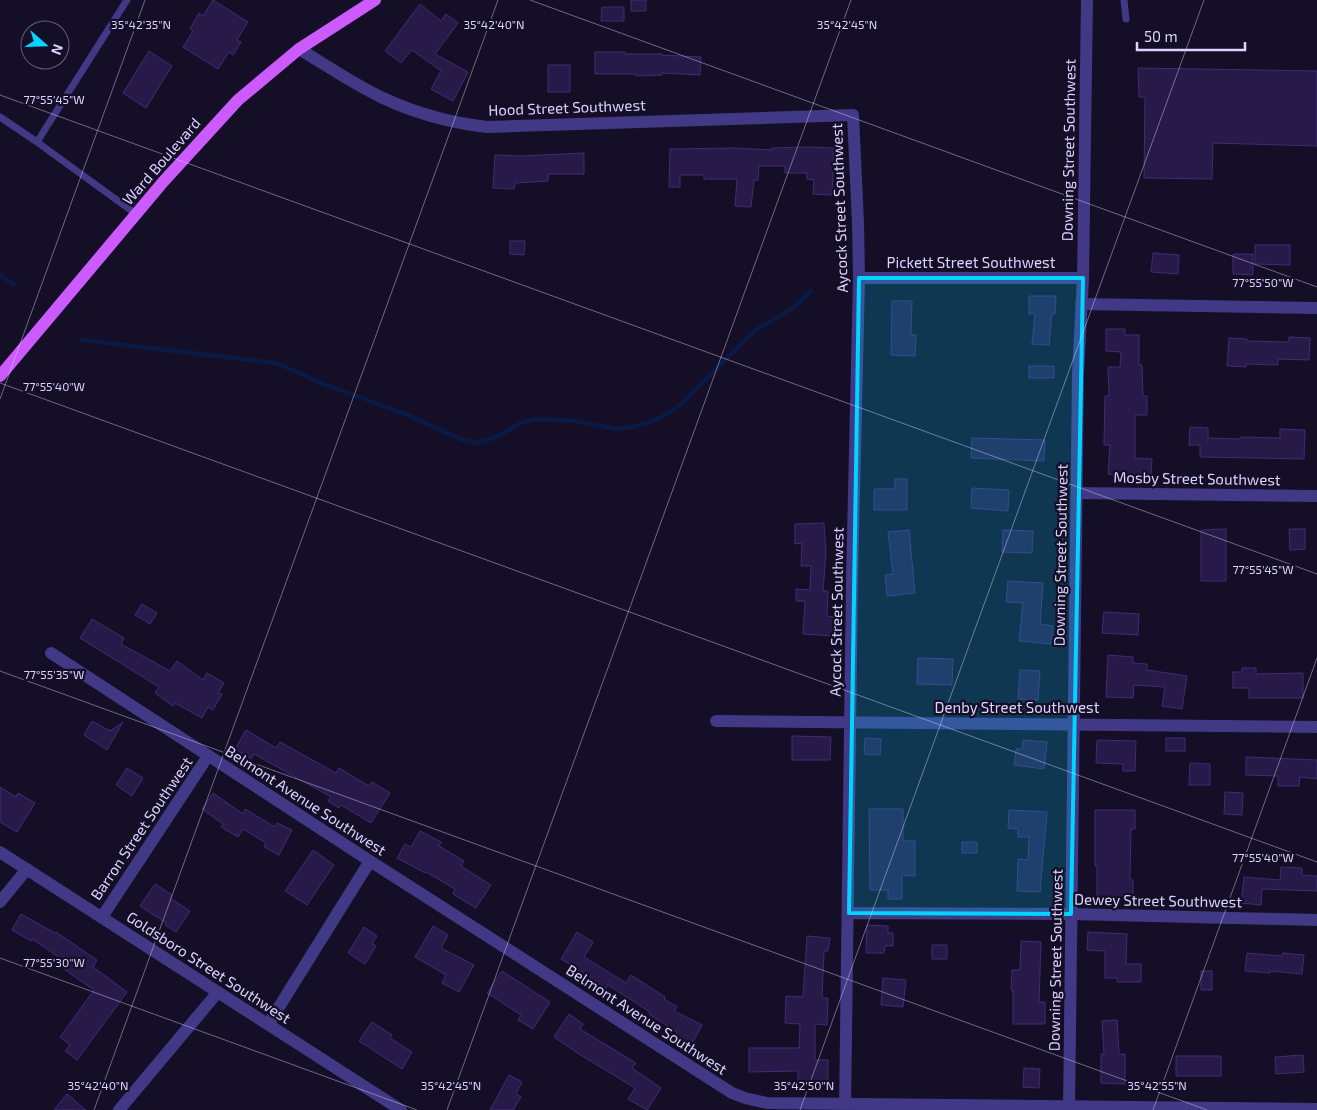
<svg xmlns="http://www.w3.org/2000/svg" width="1317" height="1110" font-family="'Exo 2',sans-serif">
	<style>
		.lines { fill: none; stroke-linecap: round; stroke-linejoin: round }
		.stream { stroke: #091b45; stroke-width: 4.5 }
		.building { fill: #271a48; stroke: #3f2c74 }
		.service { stroke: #413986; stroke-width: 7 }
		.minor { stroke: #413986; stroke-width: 12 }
		.tertiary { stroke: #413986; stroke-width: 12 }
		.primary { stroke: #cc5bff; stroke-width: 12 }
		.marked { fill: #00d5ff; fill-opacity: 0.2; stroke: #00d5ff; stroke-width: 4; stroke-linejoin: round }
		.ticks { fill: none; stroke: #dcd4ff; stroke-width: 1; stroke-opacity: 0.45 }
		.labels { text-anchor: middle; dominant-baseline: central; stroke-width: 4.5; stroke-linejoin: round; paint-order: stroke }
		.street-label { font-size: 15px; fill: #dcd4ff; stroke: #140f27 }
		.ticks-label { font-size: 12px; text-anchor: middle; fill: #dcd4ff; stroke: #140f27; stroke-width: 4.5; stroke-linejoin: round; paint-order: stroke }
	</style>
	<rect width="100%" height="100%" fill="#140f27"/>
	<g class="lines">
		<path class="stream" d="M 0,275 L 13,284
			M 82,340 L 276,363 L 326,385 L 408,415 L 460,439 L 477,443 L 494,438 L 523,422 L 539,419 L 574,421 L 616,429 L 633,427 L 650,422 L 667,414 L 680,405 L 755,330 L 793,308 L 811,291"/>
	</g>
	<path class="building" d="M 213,0 L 248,22 L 237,40 L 241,42 L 233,55 L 229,52 L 218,69 L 183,47 L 193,31 L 190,29 L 199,13 L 203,16 Z
		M 631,0 L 646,0 L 646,11 L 631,11 Z
		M 420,4 L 441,21 L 446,14 L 458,23 L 435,54 L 468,72 L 453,101 L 431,89 L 441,71 L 412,50 L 401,63 L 385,51 Z
		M 602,7 L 624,7 L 624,21 L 601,21 Z
		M 149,51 L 172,66 L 146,108 L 123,93 Z
		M 595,52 L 625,52 L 625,54 L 662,54 L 662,55 L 701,57 L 700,75 L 662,73 L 662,75 L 636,76 L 636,74 L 595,74 Z
		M 548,65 L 570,65 L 570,92 L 548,92 Z
		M 1138,68 L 1317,71 L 1317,146 L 1213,143 L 1212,179 L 1144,178 L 1145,97 L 1139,97 Z
		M 808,147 L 834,148 L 832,195 L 813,194 L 814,180 L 807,179 L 807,173 L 785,173 L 785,166 L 759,166 L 758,180 L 754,180 L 751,207 L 735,206 L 737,179 L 704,179 L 704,175 L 680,175 L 680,187 L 669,187 L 670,149 L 733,148 L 772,150 L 772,148 Z
		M 584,153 L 584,174 L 548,174 L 548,181 L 515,183 L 514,189 L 493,188 L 495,155 L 520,156 Z
		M 510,241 L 525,241 L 524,255 L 510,254 Z
		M 1255,245 L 1290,245 L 1290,265 L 1255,264 Z
		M 1153,253 L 1179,255 L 1178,274 L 1151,272 Z
		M 1233,254 L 1253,254 L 1253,275 L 1233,274 Z
		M 1029,296 L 1056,296 L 1055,314 L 1052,314 L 1049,345 L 1032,344 L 1035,314 L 1029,314 Z
		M 892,301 L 912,301 L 911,335 L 916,335 L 915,356 L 891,355 Z
		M 1106,329 L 1125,329 L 1125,335 L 1139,335 L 1139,365 L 1142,365 L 1143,396 L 1147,396 L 1147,415 L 1135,415 L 1135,458 L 1152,459 L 1151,477 L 1108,474 L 1110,445 L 1104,445 L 1105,396 L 1109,396 L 1108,367 L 1120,367 L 1121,352 L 1106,351 Z
		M 1289,337 L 1310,338 L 1309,360 L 1278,359 L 1278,365 L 1246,364 L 1246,367 L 1227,366 L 1229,338 L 1247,339 L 1247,341 L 1289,342 Z
		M 1029,366 L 1054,366 L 1054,378 L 1029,378 Z
		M 1190,427 L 1208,428 L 1208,438 L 1240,439 L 1241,437 L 1280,438 L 1280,429 L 1305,430 L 1304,459 L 1200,457 L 1200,445 L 1189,445 Z
		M 972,438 L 1045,440 L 1044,461 L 971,458 Z
		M 895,479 L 907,479 L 907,510 L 874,510 L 874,489 L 895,489 Z
		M 972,488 L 1009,490 L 1008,511 L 971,508 Z
		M 824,523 L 826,552 L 823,591 L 828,591 L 827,616 L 834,617 L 833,636 L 803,634 L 805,601 L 796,601 L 796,589 L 810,590 L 811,566 L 801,566 L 802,543 L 795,544 L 795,524 Z
		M 1226,529 L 1226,581 L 1201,581 L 1201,530 Z
		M 1289,529 L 1305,529 L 1305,549 L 1290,550 Z
		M 909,530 L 915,593 L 887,596 L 885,575 L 893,574 L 888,532 Z
		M 1003,530 L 1033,531 L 1032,553 L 1002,552 Z
		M 1008,581 L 1043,583 L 1040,624 L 1053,626 L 1051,644 L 1019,641 L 1023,603 L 1006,602 Z
		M 142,604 L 157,613 L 150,624 L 135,615 Z
		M 1104,612 L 1139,614 L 1138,635 L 1102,633 Z
		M 92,619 L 124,638 L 121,644 L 170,671 L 177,661 L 203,680 L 207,673 L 224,683 L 218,693 L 222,694 L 213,710 L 208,707 L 202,718 L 175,703 L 173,706 L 155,693 L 159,687 L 80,638 Z
		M 1108,655 L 1133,657 L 1133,663 L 1147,664 L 1147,670 L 1187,676 L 1182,709 L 1162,706 L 1165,687 L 1134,685 L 1133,698 L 1106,697 Z
		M 918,658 L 953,659 L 952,685 L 917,684 Z
		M 1242,668 L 1256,668 L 1256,674 L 1303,673 L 1303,698 L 1249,698 L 1249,688 L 1233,688 L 1233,672 L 1242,672 Z
		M 1020,670 L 1040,671 L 1038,700 L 1018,699 Z
		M 92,721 L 110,731 L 123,722 L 107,750 L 84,735 Z
		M 246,730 L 276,748 L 280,742 L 336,773 L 339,768 L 369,786 L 372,782 L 390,793 L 371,823 L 341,805 L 339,808 L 328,801 L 331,797 L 254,754 L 251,759 L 235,749 Z
		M 792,736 L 831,737 L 830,760 L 792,760 Z
		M 865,738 L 881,739 L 880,755 L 864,754 Z
		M 1166,738 L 1185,738 L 1185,751 L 1166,751 Z
		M 1023,740 L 1047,742 L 1044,769 L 1014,765 L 1016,749 L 1022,749 Z
		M 1097,740 L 1136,741 L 1135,771 L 1123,771 L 1123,764 L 1096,763 Z
		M 1246,757 L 1317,760 L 1317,779 L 1300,777 L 1299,786 L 1278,786 L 1278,776 L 1246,775 Z
		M 1190,763 L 1210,764 L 1210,785 L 1189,785 Z
		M 127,768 L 143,778 L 132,796 L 116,785 Z
		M 0,787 L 16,797 L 18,793 L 35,803 L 17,832 L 0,822 Z
		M 1225,792 L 1243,793 L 1242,815 L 1224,814 Z
		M 213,793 L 243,814 L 245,809 L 275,827 L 277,823 L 292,830 L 279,855 L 264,847 L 266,843 L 243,829 L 238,837 L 221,827 L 223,824 L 202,809 Z
		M 869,809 L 903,809 L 903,841 L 915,841 L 915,876 L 902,875 L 902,899 L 888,899 L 888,890 L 870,890 Z
		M 1009,810 L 1047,812 L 1040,892 L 1017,891 L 1018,859 L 1028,860 L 1029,837 L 1018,837 L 1018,829 L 1008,828 Z
		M 1095,810 L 1135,810 L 1135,829 L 1131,829 L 1130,880 L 1133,880 L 1133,899 L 1097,899 L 1097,866 L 1095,866 Z
		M 420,831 L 441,842 L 439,846 L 464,861 L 461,866 L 491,885 L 476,908 L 453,894 L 455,889 L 426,872 L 425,873 L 397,858 L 405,844 L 411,847 Z
		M 962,842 L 977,842 L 977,853 L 962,853 Z
		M 313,850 L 334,865 L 307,905 L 285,891 Z
		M 1281,867 L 1302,868 L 1302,875 L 1317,876 L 1317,891 L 1262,889 L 1261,905 L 1241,903 L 1244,877 L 1280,880 Z
		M 155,884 L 172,895 L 170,898 L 190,911 L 176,932 L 165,925 L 166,923 L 140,906 Z
		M 21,914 L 55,933 L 56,932 L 97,960 L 93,967 L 127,992 L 77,1060 L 65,1051 L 70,1045 L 60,1037 L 94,990 L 65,970 L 69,964 L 32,939 L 31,941 L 12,930 Z
		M 867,925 L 888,926 L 888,933 L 893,933 L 893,946 L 885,946 L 884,953 L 866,953 Z
		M 433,926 L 448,935 L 441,948 L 474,965 L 459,992 L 442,983 L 446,975 L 415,957 Z
		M 364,927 L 377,936 L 372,944 L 376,946 L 365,964 L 348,953 Z
		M 577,932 L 593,942 L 584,957 L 626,983 L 631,975 L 665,997 L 664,999 L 677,1007 L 674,1011 L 702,1025 L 693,1042 L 690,1040 L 688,1044 L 674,1037 L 677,1032 L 649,1014 L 650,1012 L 608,985 L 604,991 L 588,982 L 591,977 L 561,959 Z
		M 1088,932 L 1127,934 L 1126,964 L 1141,964 L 1141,982 L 1117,982 L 1117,978 L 1105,978 L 1105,951 L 1087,950 Z
		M 807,936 L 830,938 L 828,951 L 824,951 L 822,998 L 828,998 L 827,1025 L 815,1024 L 815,1060 L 828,1060 L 828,1084 L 798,1084 L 798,1071 L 749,1072 L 749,1048 L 799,1048 L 800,1024 L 785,1023 L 786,996 L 803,997 Z
		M 1021,941 L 1041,942 L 1039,1002 L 1045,1002 L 1045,1024 L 1013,1024 L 1013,990 L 1011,990 L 1012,970 L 1020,970 Z
		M 932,945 L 947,945 L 947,959 L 932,959 Z
		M 1247,953 L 1282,956 L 1283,953 L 1304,955 L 1302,974 L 1270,971 L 1270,973 L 1245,971 Z
		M 502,971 L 550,1002 L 533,1029 L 518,1020 L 521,1015 L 487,993 Z
		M 1201,971 L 1212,971 L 1212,990 L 1201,990 Z
		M 883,978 L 906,980 L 903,1007 L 881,1005 Z
		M 569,1014 L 583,1024 L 580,1029 L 636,1063 L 632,1068 L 661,1088 L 647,1110 L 628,1099 L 635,1088 L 579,1054 L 554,1037 Z
		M 1117,1020 L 1119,1054 L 1125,1054 L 1125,1084 L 1101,1083 L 1101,1054 L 1104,1054 L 1102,1021 Z
		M 372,1022 L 392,1035 L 390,1038 L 412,1052 L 402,1069 L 359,1041 Z
		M 1303,1055 L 1304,1072 L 1276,1074 L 1275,1057 Z
		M 1176,1056 L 1221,1056 L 1221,1076 L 1176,1076 Z
		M 1024,1068 L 1040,1069 L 1039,1088 L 1023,1087 Z
		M 509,1075 L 522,1082 L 516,1094 L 521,1097 L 513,1110 L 490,1110 Z
		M 67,1094 L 86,1110 L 54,1110 Z"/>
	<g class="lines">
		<path class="service" d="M 1124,0 L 1126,19
			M 0,117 L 37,142 L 127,0
			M 37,142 L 136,214"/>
		<path class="minor" d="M 299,49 C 326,65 355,85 383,98 C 415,113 452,123 487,127 L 853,115 L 858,223 L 859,278 L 852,580 L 845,1110
			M 859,278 L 1083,278
			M 1081,304 L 1317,308
			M 1077,493 L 1317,496
			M 51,653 L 370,861 L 732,1093 L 745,1098 L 767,1103 L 1317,1109
			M 716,721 L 1317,727
			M 0,902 L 27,869
			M 849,913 L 1071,914 L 1317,920
			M 102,917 L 208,756
			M 269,1023 L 370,861
			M 119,1110 L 218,992"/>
		<path class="tertiary" d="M 0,852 L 401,1110
			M 1069,1110 L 1078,375 L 1083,278 L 1087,0"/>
		<path class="primary" d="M 0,376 L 163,182 L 238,100 L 299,49 L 375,0"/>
	</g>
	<path class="marked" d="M 859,278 L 1083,278 L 1071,914 L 849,913 Z"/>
	<path class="ticks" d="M 530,0 L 1317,287M 0,95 L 1317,574M 0,383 L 1317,862M 0,399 L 145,0M 0,671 L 1207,1110M 0,958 L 417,1110M 94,1110 L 498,0M 447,1110 L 851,0M 800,1110 L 1204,0M 1153,1110 L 1317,658"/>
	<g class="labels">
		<g class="street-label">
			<text transform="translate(567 107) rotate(-2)">Hood Street Southwest</text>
			<text transform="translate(1068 150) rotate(-89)">Downing Street Southwest</text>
			<text transform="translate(161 161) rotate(-49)">Ward Boulevard</text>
			<text transform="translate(839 208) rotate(-92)">Aycock Street Southwest</text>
			<text x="971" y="262">Pickett Street Southwest</text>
			<text transform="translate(1197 478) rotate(1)">Mosby Street Southwest</text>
			<text transform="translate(1060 555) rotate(-89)">Downing Street Southwest</text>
			<text transform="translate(836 612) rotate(-89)">Aycock Street Southwest</text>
			<text x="1017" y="707">Denby Street Southwest</text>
			<text transform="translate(306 800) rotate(33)">Belmont Avenue Southwest</text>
			<text transform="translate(141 828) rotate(-56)">Barron Street Southwest</text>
			<text transform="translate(1158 900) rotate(1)">Dewey Street Southwest</text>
			<text transform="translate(1055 960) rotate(-89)">Downing Street Southwest</text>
			<text transform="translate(209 967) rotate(33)">Goldsboro Street Southwest</text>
			<text transform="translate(647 1019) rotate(33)">Belmont Avenue Southwest</text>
		</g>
	</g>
	<g class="ticks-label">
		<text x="141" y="29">35°42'35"N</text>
		<text x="494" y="29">35°42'40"N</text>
		<text x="847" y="29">35°42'45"N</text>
		<text x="54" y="104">77°55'45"W</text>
		<text x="1263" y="287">77°55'50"W</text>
		<text x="54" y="391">77°55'40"W</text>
		<text x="1263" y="574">77°55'45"W</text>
		<text x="54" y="679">77°55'35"W</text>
		<text x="1263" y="862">77°55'40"W</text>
		<text x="54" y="967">77°55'30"W</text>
		<text x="98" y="1090">35°42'40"N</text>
		<text x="451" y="1090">35°42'45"N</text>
		<text x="804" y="1090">35°42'50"N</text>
		<text x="1157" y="1090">35°42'55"N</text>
	</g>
	<g transform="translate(45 45) rotate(110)"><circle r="24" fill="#140f27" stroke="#645e7d"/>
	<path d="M0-4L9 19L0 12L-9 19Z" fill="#00d5ff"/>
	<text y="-8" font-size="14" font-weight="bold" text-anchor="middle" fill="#dcd4ff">N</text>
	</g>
	<path d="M1137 42v8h108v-8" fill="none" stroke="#dcd4ff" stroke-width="2.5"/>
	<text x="1144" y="42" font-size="15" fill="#dcd4ff" stroke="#140f27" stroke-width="4" paint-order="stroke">50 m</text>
</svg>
